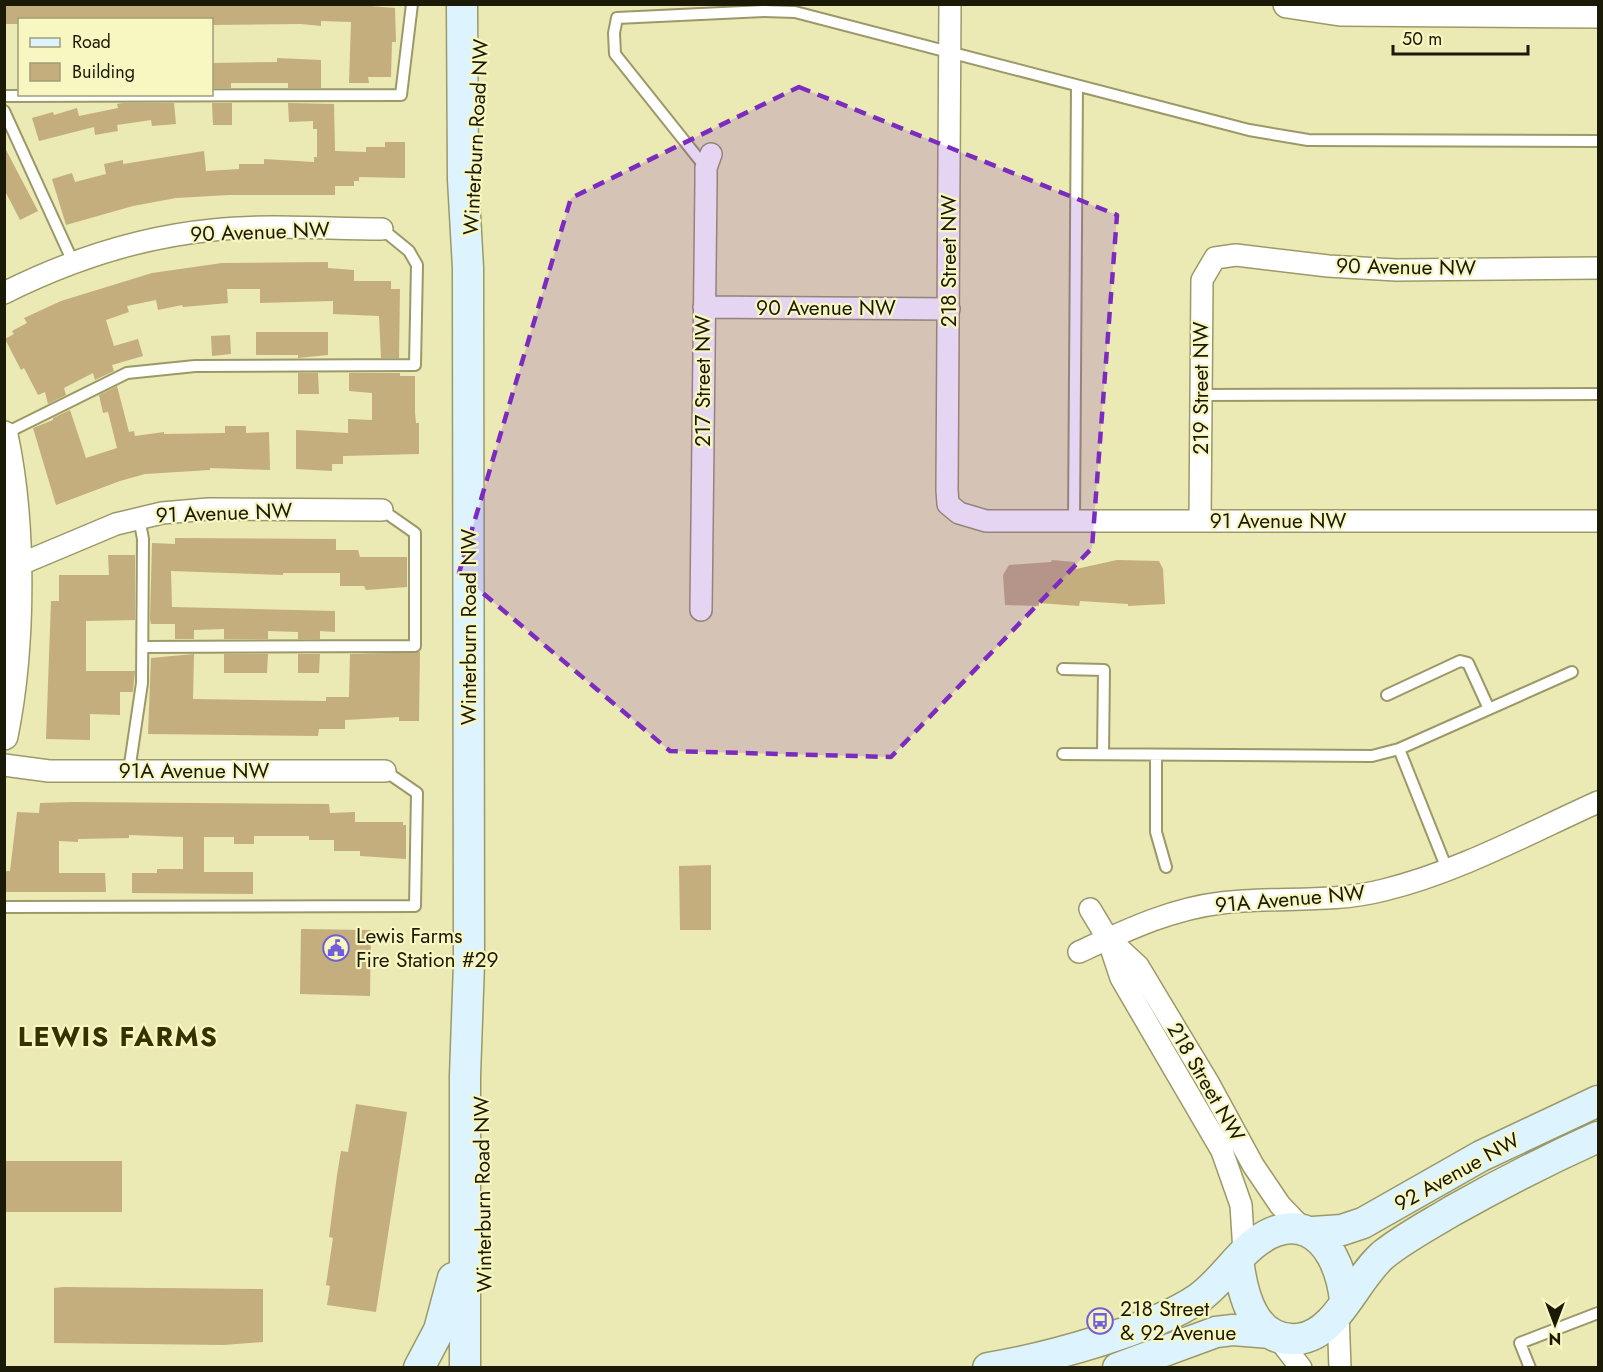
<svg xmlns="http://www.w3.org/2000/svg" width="1603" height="1372" font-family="Jost,sans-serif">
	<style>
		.building { fill: #c4ae7e }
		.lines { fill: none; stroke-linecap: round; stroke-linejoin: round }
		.service-casing { stroke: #9c9968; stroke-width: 14 }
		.minor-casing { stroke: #9c9968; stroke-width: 24 }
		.tertiary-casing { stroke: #9c9968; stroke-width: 30 }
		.secondary-casing { stroke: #9c9968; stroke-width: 33 }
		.service { stroke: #fff; stroke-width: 10 }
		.minor { stroke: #fff; stroke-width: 21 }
		.tertiary { stroke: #fff; stroke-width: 27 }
		.secondary { stroke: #ddf4fe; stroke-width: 30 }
		.marked { fill: #7b2cbf; fill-opacity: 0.2; stroke: #7b2cbf; stroke-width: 4.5; stroke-dasharray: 12 8; stroke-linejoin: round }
		.labels { text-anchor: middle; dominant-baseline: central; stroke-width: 4.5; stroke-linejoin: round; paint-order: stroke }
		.street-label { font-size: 21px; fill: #1b1a06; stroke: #f8f6c1 }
		.poi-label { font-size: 21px; fill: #1b1a06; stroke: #f8f6c1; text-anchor: start }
		.district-label { font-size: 27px; font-weight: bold; letter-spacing: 1.5px; fill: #353200; stroke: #f8f6c1 }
	</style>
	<rect width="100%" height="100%" fill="#ebe9b4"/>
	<path class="building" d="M 4,4 L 346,4 L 395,8 L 396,42 L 392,42 L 391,77 L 368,77 L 369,83 L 349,83 L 351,22 L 321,21 L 321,26 L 301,24 L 212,25 L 212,20 L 20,20 L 20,24 L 4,24 Z
		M 277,58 L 321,60 L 321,88 L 288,88 L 288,83 L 231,83 L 231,88 L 212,88 L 212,63 L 277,62 Z
		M 122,103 L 174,103 L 176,124 L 152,126 L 151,120 L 117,125 L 118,131 L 95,135 L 94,127 L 39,141 L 32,118 L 53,112 L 54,115 L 77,108 L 79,116 L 118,108 L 117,104 Z
		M 212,103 L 232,103 L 232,125 L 213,125 Z
		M 288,103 L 334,104 L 335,151 L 366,152 L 366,147 L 385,147 L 385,142 L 405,142 L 405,178 L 359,177 L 359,181 L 354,181 L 354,186 L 335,186 L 335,195 L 229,195 L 176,198 L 133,206 L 66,225 L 52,179 L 72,173 L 75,182 L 106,174 L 104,164 L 123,160 L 123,164 L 204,151 L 206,171 L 239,169 L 239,164 L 264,164 L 264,159 L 314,162 L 314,157 L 317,157 L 317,129 L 313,129 L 313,121 L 289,122 Z
		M 4,146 L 38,211 L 20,220 L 4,189 Z
		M 328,262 L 328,268 L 354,270 L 354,281 L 391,281 L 391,289 L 400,289 L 399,358 L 381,358 L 379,316 L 333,314 L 333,301 L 260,303 L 260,289 L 227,289 L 228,303 L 183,307 L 182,305 L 158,310 L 156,300 L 127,306 L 129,312 L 106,320 L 114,346 L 138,339 L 143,356 L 112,365 L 114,371 L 95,380 L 93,373 L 64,388 L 66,395 L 48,404 L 45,392 L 38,395 L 24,368 L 21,370 L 5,339 L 14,334 L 12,331 L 27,323 L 24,318 L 61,301 L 152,273 L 222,263 Z
		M 256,332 L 328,332 L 328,355 L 298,358 L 298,355 L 256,355 Z
		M 230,335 L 231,354 L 212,356 L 211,336 Z
		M 298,373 L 318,373 L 319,394 L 298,394 Z
		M 349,373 L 400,373 L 400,376 L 415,376 L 415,413 L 416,423 L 419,423 L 419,454 L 343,456 L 343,464 L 332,464 L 332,471 L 296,469 L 296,430 L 348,433 L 348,419 L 372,420 L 372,393 L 349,391 Z
		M 117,386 L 129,432 L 134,431 L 135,436 L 164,432 L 164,434 L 225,433 L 225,426 L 246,426 L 246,433 L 269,432 L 270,470 L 210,468 L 210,470 L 145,474 L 120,481 L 56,505 L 33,428 L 53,420 L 53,418 L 70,410 L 86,458 L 117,448 L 108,412 L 103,413 L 99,395 Z
		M 175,538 L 336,539 L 336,550 L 358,550 L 360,557 L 407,557 L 407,587 L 366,590 L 364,586 L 340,586 L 340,573 L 283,573 L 283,575 L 171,571 L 172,607 L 335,611 L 335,632 L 320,631 L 320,639 L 298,639 L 298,632 L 268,631 L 268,639 L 224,639 L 224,629 L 194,630 L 194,639 L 175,639 L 175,624 L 151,624 L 150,619 L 152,543 L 175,544 Z
		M 108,555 L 135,555 L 135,620 L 86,621 L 86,671 L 135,671 L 133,692 L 120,692 L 120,715 L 90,714 L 90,740 L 46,739 L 51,601 L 59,601 L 59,575 L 109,575 Z
		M 1052,560 L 1075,562 L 1076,569 L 1117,560 L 1159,561 L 1163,569 L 1165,604 L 1128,606 L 1128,604 L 1080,601 L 1079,606 L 1039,603 L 1039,606 L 1005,605 L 1003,575 L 1009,565 L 1051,562 Z
		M 420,652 L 419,721 L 399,721 L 399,717 L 345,720 L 345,729 L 319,729 L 318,736 L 148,734 L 151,658 L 194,654 L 193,699 L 326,701 L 326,697 L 349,697 L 350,654 Z
		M 224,654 L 268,654 L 267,673 L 224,673 Z
		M 298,654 L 320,654 L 319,673 L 298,673 Z
		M 74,802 L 329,804 L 330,813 L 355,812 L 355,822 L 403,822 L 403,825 L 406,825 L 406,859 L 360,856 L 360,851 L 334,851 L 334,840 L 309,840 L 309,836 L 254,836 L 254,844 L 234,844 L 234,837 L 204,837 L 204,872 L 253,872 L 253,894 L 132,893 L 132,873 L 157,873 L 157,869 L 183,869 L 183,837 L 129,835 L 129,838 L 78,839 L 78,842 L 59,841 L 59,873 L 105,873 L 106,892 L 4,892 L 4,871 L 10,871 L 17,812 L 39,813 L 40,803 Z
		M 711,865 L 711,930 L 680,930 L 679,866 Z
		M 301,929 L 371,930 L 370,996 L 300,994 Z
		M 356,1104 L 407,1112 L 376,1312 L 327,1305 L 330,1286 L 326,1285 L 333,1238 L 329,1237 L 337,1175 L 341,1151 L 348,1152 Z
		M 4,1161 L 122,1161 L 122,1212 L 4,1212 Z
		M 63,1287 L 263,1289 L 263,1342 L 224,1345 L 54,1343 L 54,1288 Z"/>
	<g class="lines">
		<g class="service-casing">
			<path id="service" d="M 4,96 L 401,95 L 412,4
				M 4,111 L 73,262
				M 706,168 L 615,54 L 614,33 L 617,18 L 764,11 L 795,12 L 1249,130 L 1308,140 L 1598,141
				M 1201,395 L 1598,394
				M 4,434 L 127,373 L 195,366 L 415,365 L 417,265 L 409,251 L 382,229
				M 1074,521 L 1077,86
				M 143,647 L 415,646 L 415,533 L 382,510
				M 1063,669 L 1104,670 L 1103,754
				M 1387,695 L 1460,661 L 1468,663 L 1489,709
				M 1399,749 L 1572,672
				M 1063,754 L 1372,756 L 1399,749 L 1447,869
				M 1156,755 L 1156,832 L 1166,867
				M 129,771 L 142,683 L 143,539 L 139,518
				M 4,907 L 415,906 L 417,793 L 385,771
				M 1530,1368 L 1520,1343 L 1598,1313"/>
		</g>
		<g class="minor-casing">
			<path id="minor" d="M 950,4 L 947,490 L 948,504 L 959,513 L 986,521 L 1598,521
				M 4,293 C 70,260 140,237 213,230 C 269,224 326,229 382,229
				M 704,307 L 949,309
				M 1200,521 L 1202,280 L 1215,258 L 1236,255 L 1328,266 L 1396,270 L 1598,268
				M 4,571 L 116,524 L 162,513 L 208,509 L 382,510
				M 701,610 L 706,183 L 706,168 L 711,154
				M 4,765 L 49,771 L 385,771
				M 1090,909 L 1108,939 L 1121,978 L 1222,1151 L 1241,1205 L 1244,1252
				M 1111,941 L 1138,966 L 1209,1084 L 1253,1165 L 1280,1205 L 1301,1227
				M 1079,952 C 1125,931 1170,909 1221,903 C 1275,896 1330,904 1384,890 C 1458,872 1529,833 1598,802
				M 1338,1313 L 1340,1368
				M 1278,1338 L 1301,1368"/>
		</g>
		<g class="tertiary-casing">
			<path id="tertiary" d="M 1287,4 L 1340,12 L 1598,14
				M 4,435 C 23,524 22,647 4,736"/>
		</g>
		<g class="secondary-casing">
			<path id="secondary" d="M 462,4 L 463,179 L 468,268 L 469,963 L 465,1076 L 465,1368
				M 1313,1232 L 1342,1230 L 1363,1223 L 1481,1156 L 1598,1101
				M 1345,1300 C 1337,1231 1290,1201 1238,1259 C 1242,1293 1253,1343 1298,1339 C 1337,1335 1354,1280 1383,1255 C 1404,1238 1429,1225 1452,1211 C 1500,1184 1549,1159 1598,1137
				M 419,1368 L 439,1330 L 453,1278
				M 988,1368 C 1044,1359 1153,1330 1199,1298 C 1214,1287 1226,1272 1238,1259
				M 1118,1368 L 1216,1332 L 1233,1330 L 1271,1333"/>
		</g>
		<use href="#service" class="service"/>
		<use href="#minor" class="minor"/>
		<use href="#tertiary" class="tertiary"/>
		<use href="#secondary" class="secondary"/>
	</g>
	<path class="marked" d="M 799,87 L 1117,215 L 1092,548 L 891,757 L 670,751 L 459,573 L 571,198 Z"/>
	<defs>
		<g id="civic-ring" transform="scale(1.35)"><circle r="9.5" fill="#f8f6c1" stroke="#715fd9" stroke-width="1.5"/><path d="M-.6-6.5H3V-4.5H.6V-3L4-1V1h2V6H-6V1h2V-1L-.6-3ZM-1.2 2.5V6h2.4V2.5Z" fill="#715fd9"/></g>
		<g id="bus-ring" transform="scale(1.35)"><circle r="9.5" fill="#f8f6c1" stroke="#715fd9" stroke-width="1.5"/><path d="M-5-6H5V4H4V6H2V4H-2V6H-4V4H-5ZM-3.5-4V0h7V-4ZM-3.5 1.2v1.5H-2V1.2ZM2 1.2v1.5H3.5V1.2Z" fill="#715fd9"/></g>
	</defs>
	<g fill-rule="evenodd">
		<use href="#civic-ring" x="336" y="948"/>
		<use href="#bus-ring" x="1100" y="1321"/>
	</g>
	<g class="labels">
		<g class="street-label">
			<text transform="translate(476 137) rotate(-87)">Winterburn Road NW</text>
			<text transform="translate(260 232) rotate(-2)">90 Avenue NW</text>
			<text transform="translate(949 261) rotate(-90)">218 Street NW</text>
			<text transform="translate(1406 267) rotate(1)">90 Avenue NW</text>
			<text x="826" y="308">90 Avenue NW</text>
			<text transform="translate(703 381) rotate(-90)">217 Street NW</text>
			<text transform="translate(1201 388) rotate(-90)">219 Street NW</text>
			<text transform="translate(224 513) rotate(-2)">91 Avenue NW</text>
			<text x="1278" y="521">91 Avenue NW</text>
			<text transform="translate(469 627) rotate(-90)">Winterburn Road NW</text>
			<text x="194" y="771">91A Avenue NW</text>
			<text transform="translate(1290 899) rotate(-5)">91A Avenue NW</text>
			<text transform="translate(1206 1082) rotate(60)">218 Street NW</text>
			<text transform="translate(1457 1172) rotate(-29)">92 Avenue NW</text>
			<text transform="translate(483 1194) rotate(-91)">Winterburn Road NW</text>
		</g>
		<g class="poi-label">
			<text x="356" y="936">Lewis Farms<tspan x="356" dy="24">Fire Station #29</tspan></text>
			<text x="1120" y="1309">218 Street<tspan x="1120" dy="24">&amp; 92 Avenue</tspan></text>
		</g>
		<g class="district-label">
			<text x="118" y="1036">LEWIS FARMS</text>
		</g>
	</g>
	<rect width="1603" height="1372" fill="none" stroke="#1b1a06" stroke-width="12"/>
	<rect x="18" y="18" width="195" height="78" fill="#f8f6c1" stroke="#a09e76" stroke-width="1.5"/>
	<rect x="30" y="38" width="30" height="9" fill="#ddf4fe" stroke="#a09e76" stroke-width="1.5"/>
	<text x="72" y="48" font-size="18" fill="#1b1a06">Road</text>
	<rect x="30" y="63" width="30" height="18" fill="#c4ae7e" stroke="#a09e76" stroke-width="1.5"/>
	<text x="72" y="78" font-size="18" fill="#1b1a06">Building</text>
	<g transform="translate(1555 1324) rotate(180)" stroke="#f8f6c1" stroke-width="4.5" paint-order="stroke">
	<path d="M0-4.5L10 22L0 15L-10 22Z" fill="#1b1a06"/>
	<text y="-9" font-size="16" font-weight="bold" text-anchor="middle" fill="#1b1a06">N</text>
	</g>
	<path d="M1393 45v9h135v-9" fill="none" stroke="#1b1a06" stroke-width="3"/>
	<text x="1402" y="45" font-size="18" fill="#1b1a06" stroke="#f8f6c1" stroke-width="4.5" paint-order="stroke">50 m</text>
</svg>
